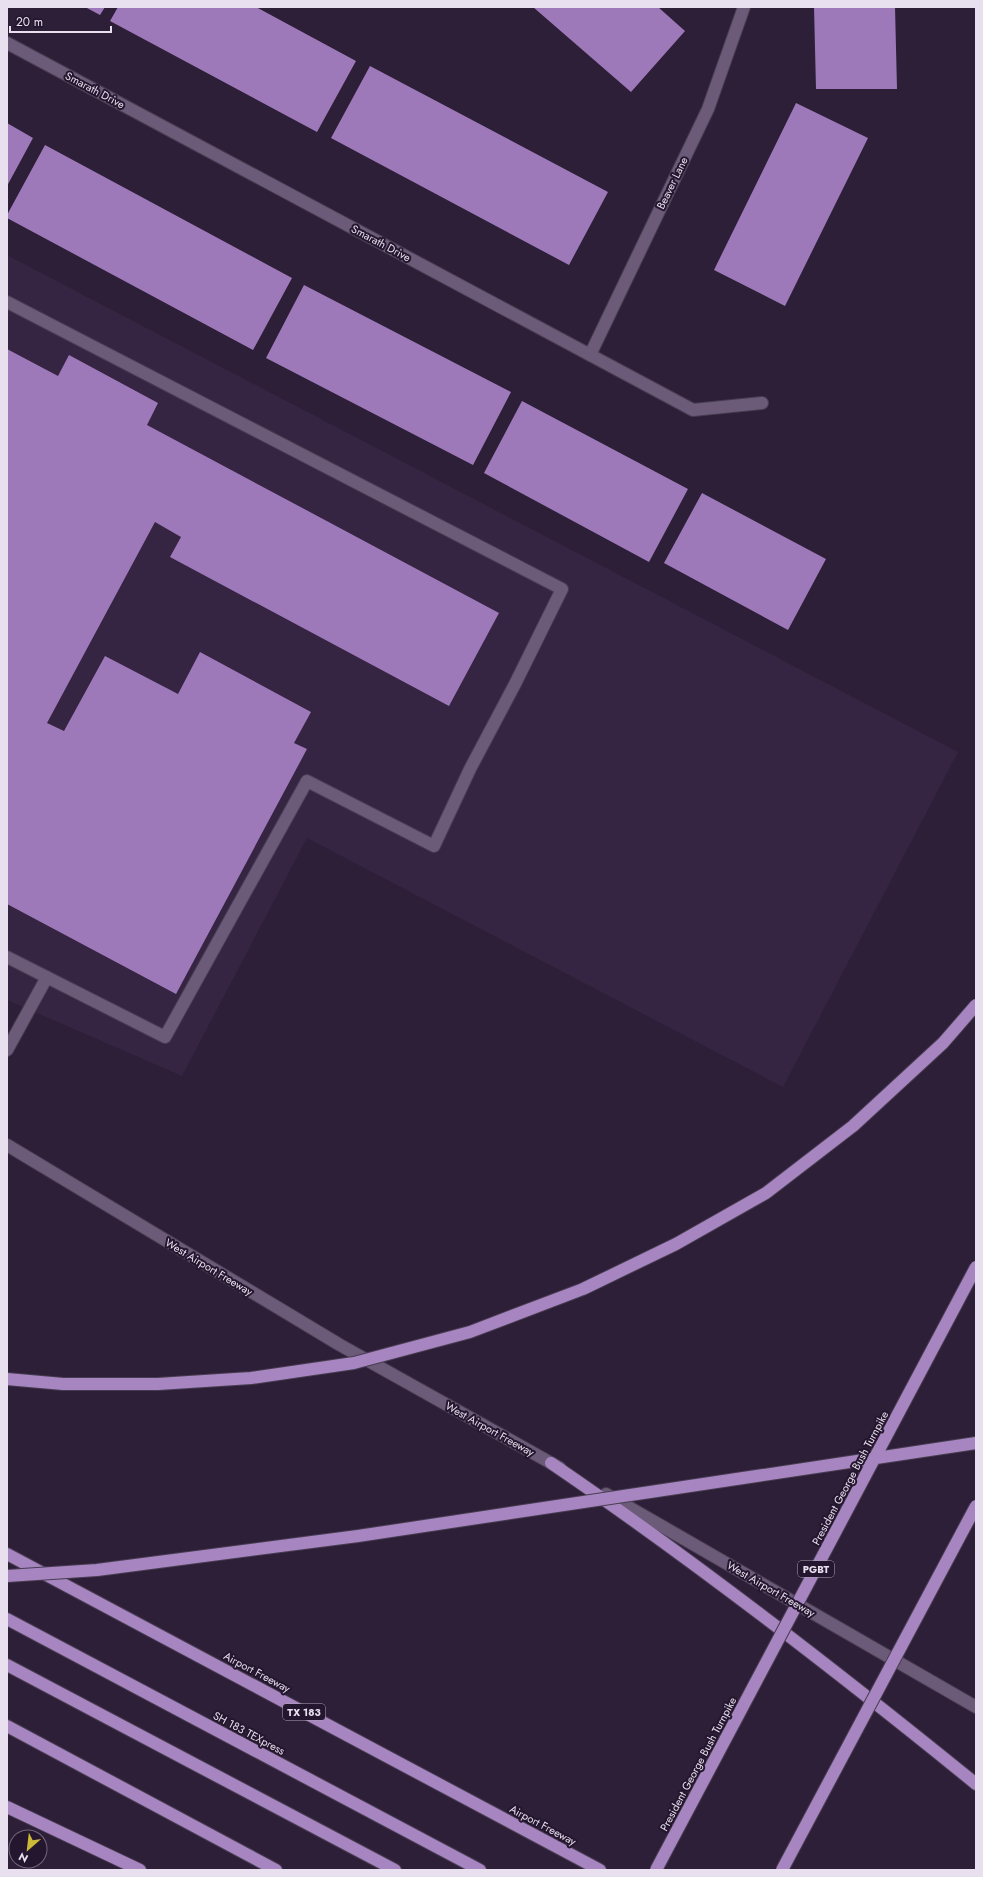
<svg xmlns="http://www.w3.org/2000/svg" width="983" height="1877" font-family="Jost,sans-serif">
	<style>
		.built { fill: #362443 }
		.building { fill: #9e79ba }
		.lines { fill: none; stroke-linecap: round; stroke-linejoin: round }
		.service-casing { stroke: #483c51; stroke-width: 14 }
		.minor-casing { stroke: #483c51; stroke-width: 14 }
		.secondary-casing { stroke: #483c51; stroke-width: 14 }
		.motorway-casing { stroke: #483c51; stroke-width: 14 }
		.service { stroke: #6b5b78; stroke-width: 12 }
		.minor { stroke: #6b5b78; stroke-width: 12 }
		.secondary { stroke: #6b5b78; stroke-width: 12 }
		.motorway { stroke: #a685c0; stroke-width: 12 }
		.motorway-bridge-casing { stroke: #483c51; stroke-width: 14; stroke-linecap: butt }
		.motorway-bridge { stroke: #a685c0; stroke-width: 12 }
		.labels { text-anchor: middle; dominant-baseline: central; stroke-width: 4; stroke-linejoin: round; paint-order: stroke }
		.shield { fill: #24162e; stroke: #ada3b5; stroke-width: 1 }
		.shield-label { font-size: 10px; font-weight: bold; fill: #e8dfef }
		.street-label { font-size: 11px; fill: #e8dfef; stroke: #24162e }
	</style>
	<rect width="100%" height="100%" fill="#2d1f38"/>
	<path class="built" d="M 7,255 L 958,752 L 783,1087 L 307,838 L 182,1076 L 7,1000 Z"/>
	<path class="building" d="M 85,7 L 105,7 L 100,15 Z
		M 118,7 L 256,7 L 356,61 L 317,132 L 110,21 Z
		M 533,7 L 658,7 L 685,31 L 631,92 Z
		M 814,7 L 895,7 L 897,89 L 816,89 Z
		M 370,66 L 608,192 L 569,265 L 331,138 Z
		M 796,103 L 868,138 L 785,306 L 714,270 Z
		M 7,123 L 33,138 L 7,186 Z
		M 45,145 L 292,278 L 253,350 L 7,218 L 7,215 Z
		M 304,285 L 511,392 L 473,465 L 266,358 Z
		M 7,349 L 58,376 L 69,355 L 158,403 L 147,425 L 499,613 L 449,706 L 170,557 L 181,537 L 155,522 L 47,723 L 64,731 L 105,656 L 178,694 L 200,652 L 311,712 L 294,743 L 307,749 L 176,994 L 7,904 Z
		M 522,401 L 688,489 L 649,562 L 484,473 Z
		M 702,493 L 826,559 L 788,630 L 664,563 Z"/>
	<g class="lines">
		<g class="service-casing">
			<path id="service" d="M 7,302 L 562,589 L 515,684 L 470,769 L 434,846 L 307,781 L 165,1037 L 7,957
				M 7,1050 L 47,977"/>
		</g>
		<g class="minor-casing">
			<path id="minor" d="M 7,43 L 693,410 L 762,403
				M 590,355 L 708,109 L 744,7"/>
		</g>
		<g class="secondary-casing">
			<path id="secondary" d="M 7,1145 L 340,1345 L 560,1468
				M 606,1494 L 976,1707"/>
		</g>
		<g class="motorway-casing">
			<path id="motorway" d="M 551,1463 C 698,1563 838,1672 976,1784
				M 7,1554 L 600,1870
				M 7,1619 L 480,1870
				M 7,1665 L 395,1870
				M 7,1726 L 276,1870
				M 7,1807 L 140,1870"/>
		</g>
		<use href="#service" class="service"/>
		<use href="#minor" class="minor"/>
		<use href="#secondary" class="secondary"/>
		<use href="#motorway" class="motorway"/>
		<g class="motorway-bridge-casing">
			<path id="motorway-bridge" d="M 7,1379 L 63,1384 L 158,1384 L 251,1378 L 354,1363 L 470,1332 L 583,1289 L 676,1244 L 766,1193 L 853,1126 L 943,1043 L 976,1005
				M 7,1576 L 97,1570 L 358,1536 L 976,1443
				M 656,1870 L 976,1267
				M 782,1870 L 976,1506"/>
		</g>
		<use href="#motorway-bridge" class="motorway-bridge"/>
	</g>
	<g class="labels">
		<g class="shield">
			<rect x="798" y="1561" width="36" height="16" rx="3"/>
			<rect x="283" y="1704" width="42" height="16" rx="3"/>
		</g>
		<g class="shield-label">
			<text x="816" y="1569">PGBT</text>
			<text x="304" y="1712">TX 183</text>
		</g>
		<g class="street-label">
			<text transform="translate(95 90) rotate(28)">Smarath Drive</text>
			<text transform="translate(672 183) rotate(-64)">Beaver Lane</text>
			<text transform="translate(381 243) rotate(28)">Smarath Drive</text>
			<text transform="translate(209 1267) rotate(31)">West Airport Freeway</text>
			<text transform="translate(490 1429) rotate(29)">West Airport Freeway</text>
			<text transform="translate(850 1478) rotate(-62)">President George Bush Turnpike</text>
			<text transform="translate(771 1589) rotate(30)">West Airport Freeway</text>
			<text transform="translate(257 1672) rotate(28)">Airport Freeway</text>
			<text transform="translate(249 1733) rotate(28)">SH 183 TEXpress</text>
			<text transform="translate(698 1764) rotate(-62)">President George Bush Turnpike</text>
			<text transform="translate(543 1825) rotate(28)">Airport Freeway</text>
		</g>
	</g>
	<rect width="983" height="1877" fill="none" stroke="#e8dfef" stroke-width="16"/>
	<g transform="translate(28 1849) rotate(208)"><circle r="19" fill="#24162e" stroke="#72667b"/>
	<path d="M0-3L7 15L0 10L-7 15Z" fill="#cdb938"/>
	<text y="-6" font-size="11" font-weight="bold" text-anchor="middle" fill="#e8dfef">N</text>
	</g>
	<path d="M10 26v6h101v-6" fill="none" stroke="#e8dfef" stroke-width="2"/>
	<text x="16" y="26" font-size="12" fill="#e8dfef" stroke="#24162e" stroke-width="3" paint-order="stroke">20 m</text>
</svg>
